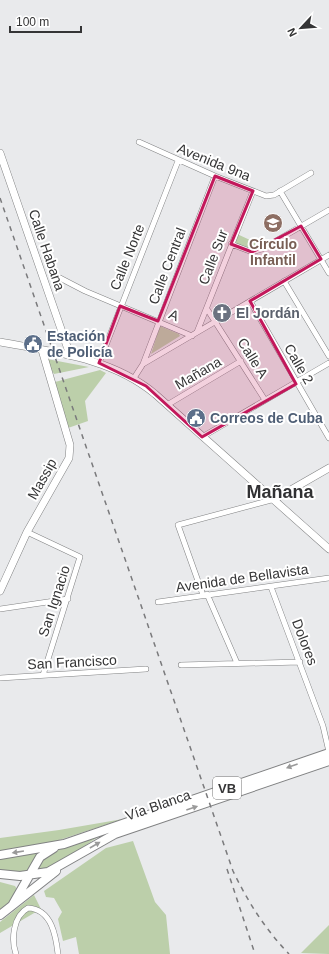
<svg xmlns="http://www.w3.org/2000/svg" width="329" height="954" font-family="Helvetica,sans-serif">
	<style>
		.green { fill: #bccfaa }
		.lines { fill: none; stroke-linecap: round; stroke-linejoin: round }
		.street-casing { stroke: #818283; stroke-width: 6 }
		.secondary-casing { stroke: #818283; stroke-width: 8 }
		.primary-casing { stroke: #818283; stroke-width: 10 }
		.street { stroke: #fff; stroke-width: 5 }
		.secondary { stroke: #fff; stroke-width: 7 }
		.primary { stroke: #fff; stroke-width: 8 }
		.rail { stroke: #7a7a7c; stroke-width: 1.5; stroke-dasharray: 5 5; stroke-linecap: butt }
		.oneway { fill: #9a9a9a }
		.marked { fill: #c2185b; fill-opacity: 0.2; stroke: #c2185b; stroke-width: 3; stroke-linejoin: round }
		.labels { text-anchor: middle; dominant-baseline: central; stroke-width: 4; stroke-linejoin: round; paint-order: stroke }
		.shield { fill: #fff; stroke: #727272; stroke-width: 1 }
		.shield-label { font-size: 13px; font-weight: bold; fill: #353536 }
		.street-label { font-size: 14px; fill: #353536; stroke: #fff }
		.education-label { font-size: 14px; font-weight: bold; fill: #785e54; stroke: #fff }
		.worship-label { font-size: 14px; font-weight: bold; fill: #5b616d; stroke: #fff; text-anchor: start }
		.service-label { font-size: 14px; font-weight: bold; fill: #4e5e75; stroke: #fff; text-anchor: start }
		.district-label { font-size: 18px; font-weight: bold; fill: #313133; stroke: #fff }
	</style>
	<rect width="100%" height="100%" fill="#e9eaec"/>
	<path class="green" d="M 237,234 L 259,244 L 252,251 L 232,243 Z
		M 160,326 L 179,334 L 180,336 L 151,354 Z
		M 47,359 L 89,367 L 54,374 L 50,368 Z
		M 100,370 L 106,373 L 85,401 L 88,421 L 68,428 L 55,382 Z
		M 123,819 L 41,846 L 0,853 L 0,838 L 59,830 Z
		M 101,835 L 56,865 L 34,872 L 47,854 Z
		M 133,841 L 155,902 L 166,915 L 170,954 L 79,954 L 76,937 L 63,941 L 58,919 L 62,912 L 54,898 L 46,897 L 44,891 L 106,848 Z
		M 35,853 L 37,855 L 27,873 L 0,871 L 0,858 Z
		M 0,882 L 15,886 L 18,891 L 13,900 L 0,912 Z
		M 34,895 L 41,909 L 0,933 L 0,922 Z
		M 329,925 L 329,954 L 301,953 Z"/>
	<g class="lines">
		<g class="street-casing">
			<path id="street" d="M 139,142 L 215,176 L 266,196 L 274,195 L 311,173
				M 280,191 L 329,273
				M 231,244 L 252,252 L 262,249 L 329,210
				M 60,278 L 85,291 L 192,336
				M 284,281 L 329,356
				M 250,301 L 329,438
				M 207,309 L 265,400
				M 197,332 L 253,191
				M 99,363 L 178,161
				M 143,364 L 215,176
				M 134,378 L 143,364 L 329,255
				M 167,405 L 241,361
				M 202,437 L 329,363
				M 27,532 L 80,557 L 43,675
				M 271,587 L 323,726 L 329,752
				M 207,594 L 237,663
				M 203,595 L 178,525 L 275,499
				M 158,602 L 329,578
				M 0,609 L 68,599
				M 181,665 L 300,662
				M 0,678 L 146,669
				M 16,954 C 11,940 13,916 28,908 C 52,909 56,937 58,954"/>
		</g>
		<g class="secondary-casing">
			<path id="secondary" d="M 0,153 L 70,355
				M 0,342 C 54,352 112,358 155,394 L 329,549
				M 275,499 L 329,468
				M 0,591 L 27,532 L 69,458 L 70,445 L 42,350"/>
		</g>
		<g class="primary-casing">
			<path id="primary" d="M 0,855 L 64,844 L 329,753
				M 0,874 L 20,876 L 48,872 L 115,834 L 329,761
				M 13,904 L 40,857 L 54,848
				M 0,915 L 56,871"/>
		</g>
		<use href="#street" class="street"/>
		<use href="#secondary" class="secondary"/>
		<use href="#primary" class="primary"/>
		<path class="rail" d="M 0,198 L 233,871 C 248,902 265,929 289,954
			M 227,869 L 255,954"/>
	</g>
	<defs><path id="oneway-solid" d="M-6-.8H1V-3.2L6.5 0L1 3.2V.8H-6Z"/></defs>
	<g class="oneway">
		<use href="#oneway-solid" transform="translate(292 766) rotate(160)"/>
		<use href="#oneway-solid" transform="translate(192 808) rotate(-19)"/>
		<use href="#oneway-solid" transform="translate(95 845) rotate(-30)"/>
		<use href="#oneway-solid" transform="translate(18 852) rotate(171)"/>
	</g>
	<path class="marked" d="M 215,176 L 253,191 L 231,244 L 252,252 L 301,226 L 321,259 L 250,301 L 296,384 L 202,437 L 146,386 L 99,363 L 120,306 L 158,321 Z"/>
	<defs>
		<g id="school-disc" transform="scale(1)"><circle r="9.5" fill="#8d6e63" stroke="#fff"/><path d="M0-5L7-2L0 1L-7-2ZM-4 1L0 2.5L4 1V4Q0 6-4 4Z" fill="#fff"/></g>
		<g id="church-disc" transform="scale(1)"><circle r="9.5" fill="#6b7280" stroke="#fff"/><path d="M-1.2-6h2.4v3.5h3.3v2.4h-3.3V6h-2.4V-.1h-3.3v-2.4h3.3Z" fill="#fff"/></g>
		<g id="civic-disc" transform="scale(1)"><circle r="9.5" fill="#5c6f8a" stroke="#fff"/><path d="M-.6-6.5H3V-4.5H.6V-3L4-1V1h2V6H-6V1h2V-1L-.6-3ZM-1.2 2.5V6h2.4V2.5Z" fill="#fff"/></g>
	</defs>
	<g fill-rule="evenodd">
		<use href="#school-disc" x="273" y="223"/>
		<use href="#church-disc" x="222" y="313"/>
		<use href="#civic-disc" x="33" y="344"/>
		<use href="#civic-disc" x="196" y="418"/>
	</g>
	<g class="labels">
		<rect class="shield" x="213" y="777" width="28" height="22" rx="3"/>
		<g class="shield-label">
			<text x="227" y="788">VB</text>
		</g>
		<g class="street-label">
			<text transform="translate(214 162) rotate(22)">Avenida 9na</text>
			<text transform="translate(47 250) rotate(71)">Calle Habana</text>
			<text transform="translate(127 257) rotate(-68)">Calle Norte</text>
			<text transform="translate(213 257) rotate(-69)">Calle Sur</text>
			<text transform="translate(167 266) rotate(-69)">Calle Central</text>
			<text transform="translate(174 315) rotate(23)">A</text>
			<text transform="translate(253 358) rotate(58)">Calle A</text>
			<text transform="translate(299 364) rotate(60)">Calle 2</text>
			<text transform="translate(198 373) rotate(-30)">Mañana</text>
			<text transform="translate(42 479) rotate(-61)">Massip</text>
			<text transform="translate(242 578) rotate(-8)">Avenida de Bellavista</text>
			<text transform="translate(54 601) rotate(-72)">San Ignacio</text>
			<text transform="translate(305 642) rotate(69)">Dolores</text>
			<text transform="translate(72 662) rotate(-3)">San Francisco</text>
			<text transform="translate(158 805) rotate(-19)">Vía Blanca</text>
		</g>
		<g class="education-label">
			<text x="273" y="244">Círculo<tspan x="273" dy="16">Infantil</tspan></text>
		</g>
		<g class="worship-label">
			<text x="236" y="313">El Jordán</text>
		</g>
		<g class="service-label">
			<text x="47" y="336">Estación<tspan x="47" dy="16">de Policía</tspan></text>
			<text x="210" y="418">Correos de Cuba</text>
		</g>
		<g class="district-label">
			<text x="280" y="492">Mañana</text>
		</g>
	</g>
	<g transform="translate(301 28) rotate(244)" stroke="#ffffff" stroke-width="3" paint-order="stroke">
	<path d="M0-3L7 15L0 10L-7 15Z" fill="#353536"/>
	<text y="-6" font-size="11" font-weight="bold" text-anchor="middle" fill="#353536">N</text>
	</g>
	<path d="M10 26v6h71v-6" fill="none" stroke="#353536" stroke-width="2"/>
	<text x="16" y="26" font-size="12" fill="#353536" stroke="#ffffff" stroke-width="3" paint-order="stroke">100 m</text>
</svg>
